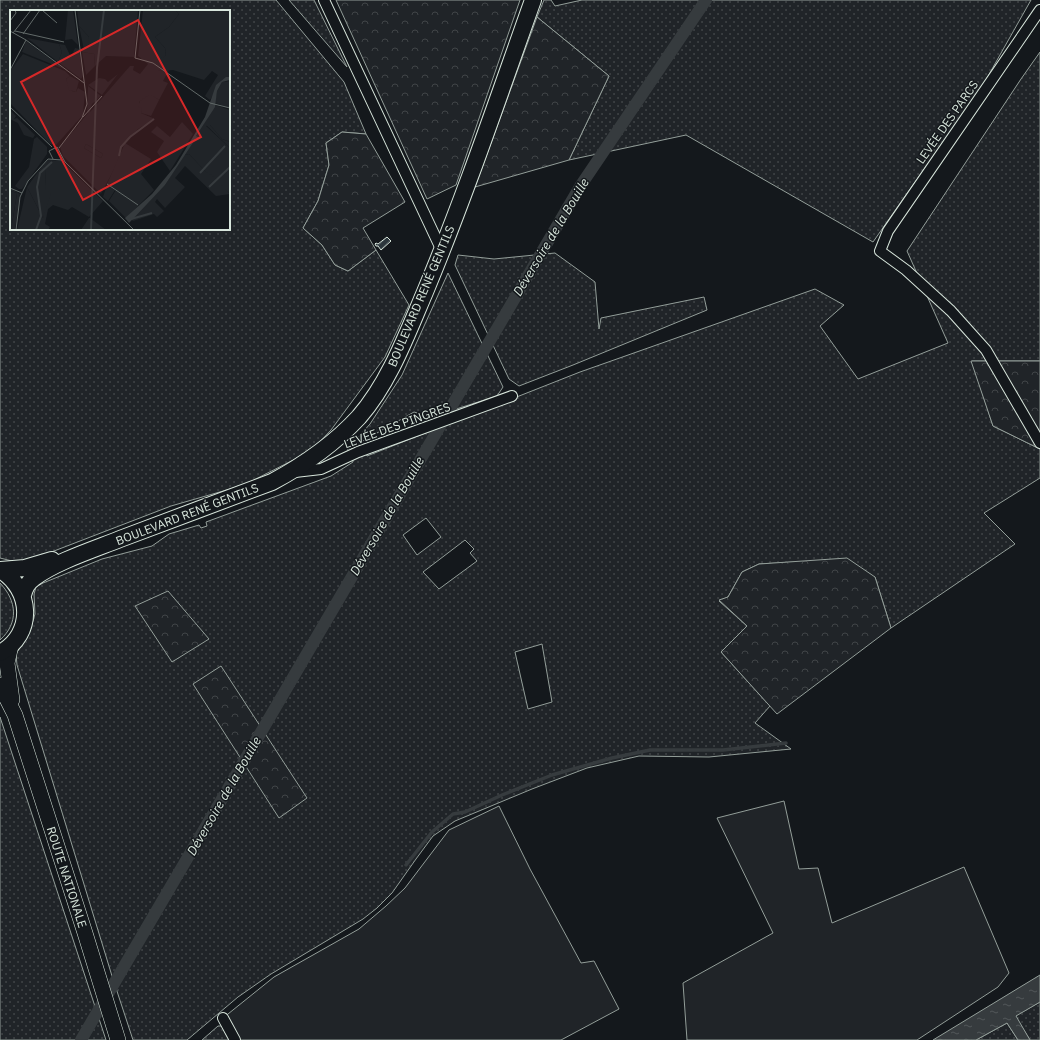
<svg xmlns="http://www.w3.org/2000/svg" width="1040" height="1040" font-family="'IBM Plex Sans',sans-serif">
	<style>
		.grass { fill: url(#grass-dots); stroke: #939e99; fill-rule: evenodd }
		.forest { fill: url(#forest-crowns); stroke: #939e99 }
		.green { fill: #202428; stroke: #939e99 }
		.water { fill: url(#water-ripples); stroke: #939e99 }
		.lines { fill: none; stroke-linecap: round; stroke-linejoin: round }
		.stream { stroke: #363b3e; stroke-width: 3.5 }
		.canal { stroke: #363b3e; stroke-width: 12 }
		.building { fill: url(#building-hatch); stroke: #d8e6dc }
		.street-casing { stroke: #d8e6dc; stroke-width: 12 }
		.secondary-casing { stroke: #d8e6dc; stroke-width: 16 }
		.primary-casing { stroke: #d8e6dc; stroke-width: 18 }
		.street { stroke: #14181c; stroke-width: 10 }
		.secondary { stroke: #14181c; stroke-width: 15 }
		.primary { stroke: #14181c; stroke-width: 16 }
		.labels { text-anchor: middle; dominant-baseline: central; stroke-width: 3; stroke-linejoin: round; paint-order: stroke }
		.street-label { font-size: 12px; fill: #d8e6dc; stroke: #14181c }
		.water-label { font-size: 13px; font-style: italic; fill: #d8e6dc; stroke: #14181c }
		.inset-river { fill: none; stroke: #363b3e; stroke-width: 2 }
		.inset-road { fill: none; stroke: #626a69; stroke-width: 1 }
		.view { fill: #d62828; fill-opacity: 0.15; stroke: #d62828; stroke-width: 2 }
		.inset-edge { fill: none; stroke: #d8e6dc; stroke-width: 2 }
	</style>
	<defs>
		<pattern id="grass-dots" width="8" height="8" patternUnits="userSpaceOnUse"><rect width="8" height="8" fill="#202428"/><path d="M2 2h.1M6 6h.1" fill="none" stroke="#404447" stroke-width="1.8" stroke-linecap="round"/></pattern>
		<pattern id="forest-crowns" width="20" height="18" patternUnits="userSpaceOnUse"><rect width="20" height="18" fill="#202428"/><path d="M2 6a3 3 0 1 1 6 0M12 15a3 3 0 1 1 6 0" fill="none" stroke="#404447"/></pattern>
		<pattern id="water-ripples" width="26" height="14" patternUnits="userSpaceOnUse"><rect width="26" height="14" fill="#363b3e"/><path d="M2 4q2-2 4 0t4 0M15 11q2-2 4 0t4 0" fill="none" stroke="#525759"/></pattern>
		<pattern id="building-hatch" width="6" height="6" patternUnits="userSpaceOnUse"><rect width="6" height="6" fill="#2c363c"/><path d="M-1 1l2-2M0 6l6-6M5 7l2-2" fill="none" stroke="#4a5358"/></pattern>
	</defs>
	<rect width="100%" height="100%" fill="#14181c"/>
	<path class="grass" d="M 0,0 L 276,0 L 344,82 L 366,134 L 342,132 L 326,143 L 329,165 L 318,201 L 303,228 L 322,245 L 335,265 L 348,271 L 376,250 L 409,305 L 385,357 L 331,430 L 311,451 L 244,485 L 171,506 L 28,561 L 12,561 L 0,558 ZM 11,11 L 229,11 L 229,229 L 11,229 Z
		M 289,0 L 314,0 L 347,67 Z
		M 544,0 L 551,0 L 555,6 L 582,0 L 1031,0 L 983,85 L 873,242 L 686,135 L 569,160 L 609,76 L 537,17 Z
		M 1040,52 L 1040,361 L 972,361 L 993,426 L 1040,449 L 1040,478 L 984,513 L 1015,544 L 891,628 L 875,577 L 795,562 L 759,564 L 742,572 L 728,597 L 719,601 L 747,626 L 721,652 L 770,706 L 755,723 L 791,749 L 709,757 L 639,756 L 587,768 L 532,789 L 455,821 L 433,836 L 416,859 L 392,893 L 377,908 L 363,919 L 271,974 L 238,997 L 187,1040 L 133,1040 L 112,976 L 17,665 L 16,654 L 30,631 L 35,614 L 34,594 L 36,587 L 43,583 L 102,559 L 152,546 L 169,534 L 199,525 L 201,528 L 207,526 L 206,522 L 331,476 L 353,462 L 351,447 L 347,450 L 370,424 L 402,375 L 448,273 L 503,387 L 497,396 L 431,417 L 414,412 L 361,442 L 367,456 L 580,372 L 815,289 L 844,305 L 820,326 L 858,379 L 948,343 L 907,251 L 1021,79 ZM 426,518 L 441,537 L 417,555 L 403,535 ZM 465,540 L 474,549 L 470,553 L 477,561 L 439,589 L 423,572 ZM 542,644 L 552,702 L 528,709 L 515,652 Z
		M 555,253 L 595,282 L 599,329 L 601,318 L 704,297 L 707,310 L 573,365 L 519,386 L 509,379 L 455,265 L 458,255 L 494,259 Z
		M 0,583 C 17,601 19,623 0,640 Z
		M 0,717 L 106,1040 L 0,1040 Z
		M 1040,1002 L 1040,1040 L 1030,1040 L 1015,1016 Z
		M 1007,1023 L 1018,1040 L 976,1040 Z
		M 218,1026 L 224,1026 L 231,1040 L 202,1040 Z"/>
	<path class="forest" d="M 336,0 L 520,0 L 456,185 L 427,199 Z
		M 537,17 L 609,76 L 569,160 L 475,187 Z
		M 342,132 L 366,134 L 405,202 L 363,228 L 376,250 L 348,271 L 335,265 L 322,245 L 303,228 L 318,201 L 329,165 L 326,143 Z
		M 971,361 L 1040,361 L 1040,449 L 993,426 Z
		M 847,558 L 875,577 L 891,628 L 777,714 L 721,652 L 747,626 L 719,600 L 728,597 L 742,572 L 759,564 Z
		M 168,591 L 209,639 L 172,662 L 135,606 Z
		M 221,666 L 307,798 L 279,818 L 193,684 Z"/>
	<path class="green" d="M 784,801 L 799,869 L 818,868 L 832,923 L 964,867 L 1009,973 L 998,987 L 917,1040 L 687,1040 L 683,983 L 773,933 L 717,818 Z
		M 499,806 L 530,869 L 581,963 L 594,961 L 619,1009 L 561,1040 L 235,1040 L 223,1018 L 274,977 L 359,929 L 386,906 L 405,888 L 449,830 Z"/>
	<path class="water" d="M 1040,975 L 1040,1002 L 1016,1016 L 1030,1040 L 1018,1040 L 1007,1023 L 976,1040 L 933,1040 Z"/>
	<g class="lines">
		<path class="stream" d="M 406,865 L 432,832 L 453,814 L 465,812 L 502,795 L 552,775 L 612,758 L 650,750 L 723,750 L 786,743"/>
		<path class="canal" d="M 81,1040 L 581,185 L 706,0"/>
	</g>
	<path class="building" d="M 387,237 L 391,241 L 381,250 L 378,246 L 376,246 L 375,244 L 376,243 L 378,244 Z"/>
	<g class="lines">
		<g class="street-casing">
			<path id="street" d="M 324,0 L 442,251
				M 1040,10 L 888,231 L 880,251 L 906,270 L 951,311 L 986,350 L 1040,443
				M 295,472 L 321,469 L 358,452 L 512,396
				M 223,1018 L 235,1040"/>
		</g>
		<g class="secondary-casing">
			<path id="secondary" d="M 11,645 L 7,663 L 12,700
				M 0,685 L 15,715 L 85,933 L 118,1040"/>
		</g>
		<g class="primary-casing">
			<path id="primary" d="M 0,570 C 32,589 35,634 0,653
				M 0,570 L 25,568 L 52,560
				M 23,595 C 25,588 27,583 34,578 C 55,562 95,549 120,539 C 171,520 221,501 272,482 C 304,465 334,444 359,417 C 389,383 407,334 425,292 C 465,196 498,98 533,0"/>
		</g>
		<use href="#street" class="street"/>
		<use href="#secondary" class="secondary"/>
		<use href="#primary" class="primary"/>
	</g>
	<g class="labels">
		<g class="street-label">
			<text transform="translate(947 122) rotate(-55)">LEVÉE DES PARCS</text>
			<text transform="translate(421 296) rotate(-67)">BOULEVARD RENÉ GENTILS</text>
			<text transform="translate(397 425) rotate(-20)">LEVÉE DES PINGRES</text>
			<text transform="translate(187 514) rotate(-21)">BOULEVARD RENÉ GENTILS</text>
			<text transform="translate(67 877) rotate(72)">ROUTE NATIONALE</text>
		</g>
		<g class="water-label">
			<text transform="translate(551 237) rotate(-59)">Déversoire de la Bouille</text>
			<text transform="translate(387 516) rotate(-60)">Déversoire de la Bouille</text>
			<text transform="translate(224 796) rotate(-60)">Déversoire de la Bouille</text>
		</g>
	</g>
	<g transform="translate(10 10)">
		<rect width="220" height="220" fill="#14181c"/>
		<path d="M 58,0 L 63,0 L 68,35 L 62,29 L 55,30 ZM 67,0 L 128,0 L 124,47 L 96,46 L 85,56 L 84,44 L 72,42 L 79,27 L 69,16 ZM 133,0 L 165,0 L 169,4 L 159,17 L 145,27 L 155,38 L 156,45 L 151,50 L 148,61 L 159,60 L 153,71 L 158,73 L 149,90 L 140,85 L 129,92 L 133,98 L 131,103 L 145,109 L 128,119 L 111,138 L 108,152 L 91,184 L 53,146 L 50,137 L 78,103 L 77,102 L 78,76 L 91,86 L 82,94 L 80,102 L 120,56 L 124,56 L 123,60 L 130,64 L 138,54 L 128,46 ZM 76,134 L 93,144 L 91,148 L 74,138 ZM 17,28 L 49,34 L 52,42 L 48,52 ZM 16,31 L 54,59 L 12,42 ZM 13,44 L 55,61 L 60,66 L 56,69 L 62,81 L 66,82 L 68,78 L 75,82 L 73,105 L 46,135 L 40,134 L 0,93 L 0,61 ZM 108,64 L 92,85 L 78,75 L 89,68 L 95,69 L 98,72 ZM 220,71 L 220,98 L 205,93 L 207,81 L 212,72 ZM 205,95 L 220,100 L 220,132 L 212,129 L 200,115 L 196,116 L 220,138 L 220,183 L 209,176 L 179,144 L 174,145 L 186,127 L 190,128 L 186,126 ZM 0,100 L 6,106 L 4,109 L 7,108 L 25,125 L 23,128 L 14,125 L 8,113 L 0,109 ZM 27,127 L 37,137 L 37,144 L 12,179 L 9,179 L 5,176 L 19,157 L 24,129 ZM 38,150 L 52,151 L 93,191 L 79,207 L 62,197 L 58,200 L 43,195 L 38,199 L 35,214 L 40,217 L 38,220 L 7,220 L 17,177 L 33,208 L 36,159 L 33,155 ZM 97,175 L 105,180 L 98,191 L 93,187 ZM 0,178 L 10,184 L 5,220 L 1,220 L 7,183 L 0,181 Z" fill="#202428" fill-rule="evenodd"/>
		<path d="M 165,0 L 220,0 L 220,67 L 212,70 L 200,90 L 195,86 L 208,65 L 202,61 L 194,70 L 163,60 L 148,61 L 142,55 L 156,45 L 155,38 L 145,27 L 159,17 L 169,4 ZM 69,16 L 79,27 L 78,36 L 74,40 ZM 49,34 L 55,35 L 60,45 L 62,45 L 65,38 L 69,39 L 73,66 L 71,69 L 48,52 L 52,42 ZM 72,42 L 84,44 L 85,56 L 76,65 ZM 60,66 L 69,71 L 66,82 L 59,80 L 56,69 ZM 140,84 L 149,90 L 141,106 L 131,103 L 132,98 L 128,97 L 130,91 ZM 196,115 L 200,115 L 212,129 L 220,132 L 220,138 ZM 76,134 L 93,144 L 91,148 L 74,138 ZM 179,144 L 195,161 L 209,170 L 209,176 L 212,175 L 220,184 L 206,186 L 175,156 L 165,168 L 175,177 L 155,198 L 147,189 L 145,192 L 154,201 L 147,207 L 144,204 L 123,211 L 121,209 L 155,175 L 174,145 ZM 33,155 L 36,159 L 35,180 L 41,183 L 33,208 L 17,177 ZM 79,208 L 80,208 L 96,220 L 71,220 Z" fill="#202428"/>
		<path d="M 172,112 L 183,124 L 160,161 L 147,142 L 154,131 L 141,122 L 147,116 L 160,127 ZM 115,133 L 141,149 L 131,164 L 144,180 L 116,208 L 99,191 L 106,180 L 97,174 ZM 0,181 L 7,183 L 1,220 L 0,220 Z" fill="#202428"/>
		<path d="M 216,67 L 220,67 L 220,70 L 212,72 L 207,81 L 205,97 L 186,126 L 190,128 L 186,128 L 155,175 L 119,213 L 115,208 L 142,184 L 166,155 L 195,107 L 206,75 Z" fill="#363b3e"/>
		<path class="inset-river" d="M 109,146 L 111,137 L 120,127 L 144,109M 190,163 L 215,136M 199,177 L 220,157M 121,209 L 142,203M 26,220 L 31,206 L 27,177 L 30,163 L 42,152M 81,220 L 87,58 L 94,0"/>
		<path class="inset-road" d="M 32,0 L 47,13M 130,0 L 125,48 L 143,53 L 200,93 L 220,98M 0,11 L 6,3 L 5,0M 0,21 L 16,30M 5,21 L 54,32M 3,23 L 21,0M 13,24 L 30,0M 16,30 L 74,73M 0,60 L 16,30M 0,97 L 42,137M 73,107 L 92,86M 49,138 L 72,108 L 77,94 L 65,0M 43,149 L 39,141 L 47,137 L 55,152 L 124,220M 97,174 L 128,195M 0,178 L 12,183M 6,220 L 10,187 L 18,171 L 38,149 L 52,150"/>
		<path class="view" d="M 128,10 L 191,127 L 73,190 L 11,72 Z"/>
		<rect width="220" height="220" class="inset-edge"/>
	</g>
</svg>
